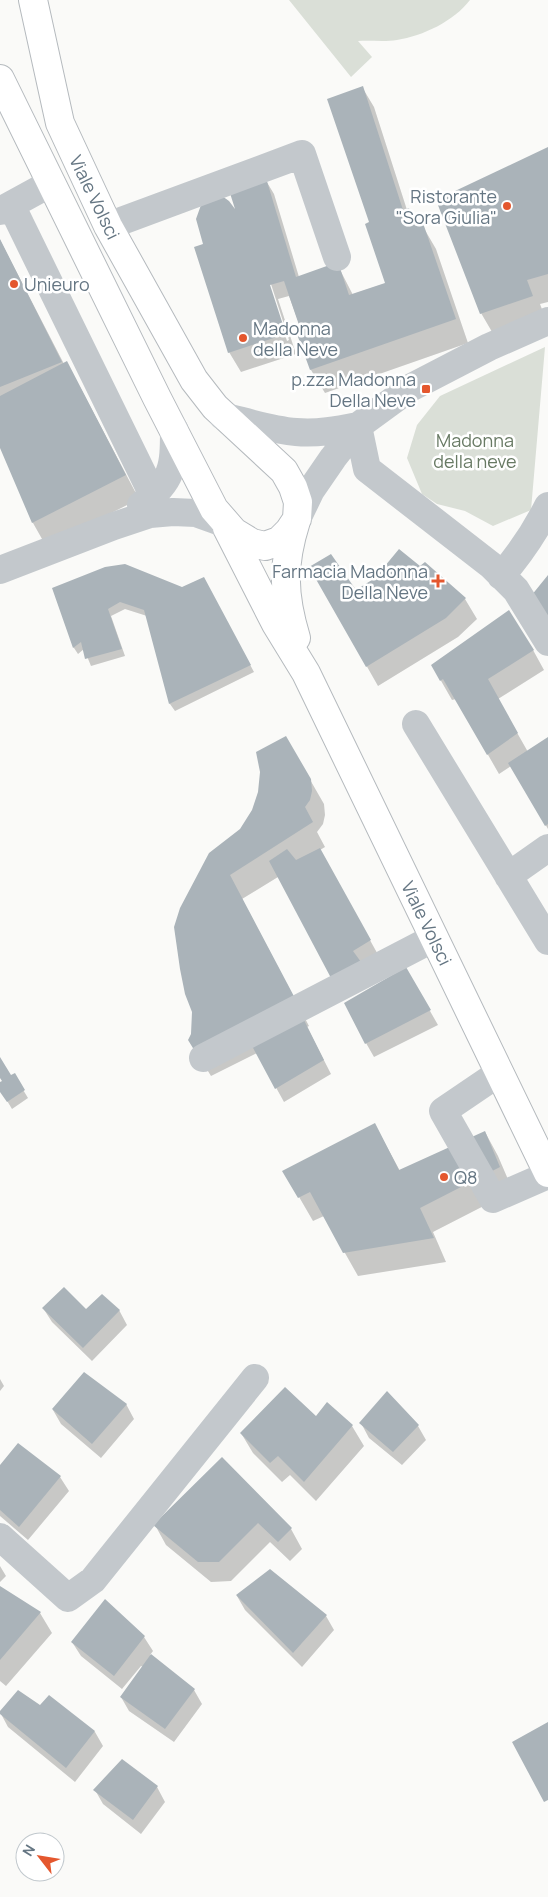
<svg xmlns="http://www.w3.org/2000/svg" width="548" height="1897" font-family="Manrope,sans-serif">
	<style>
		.green { fill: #dadfd7 }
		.shadow { fill: #0003; fill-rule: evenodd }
		.building { fill: #aab3b9 }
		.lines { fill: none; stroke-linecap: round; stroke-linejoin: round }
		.major-casing { stroke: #b5babe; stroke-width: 30 }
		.minor { stroke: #c3c8cc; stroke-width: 28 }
		.major { stroke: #fff; stroke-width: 28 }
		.poi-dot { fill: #e4572e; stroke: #fff; stroke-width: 2 }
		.labels { text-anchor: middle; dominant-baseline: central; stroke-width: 5; stroke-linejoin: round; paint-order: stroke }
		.poi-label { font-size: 18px; fill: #657683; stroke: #fff; text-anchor: end }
		.street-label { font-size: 18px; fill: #657683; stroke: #fff }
		.park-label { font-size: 18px; fill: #687a64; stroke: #fff }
	</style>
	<rect width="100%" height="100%" fill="#fafaf8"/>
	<path class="green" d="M 289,0 L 470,0 C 454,21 423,36 397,40 C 384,42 370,40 358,41 L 372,57 L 351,77 Z
		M 545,347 L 531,510 L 493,526 L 465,511 L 437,504 L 422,494 L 407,458 L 417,425 L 440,396 Z"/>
	<path class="shadow" d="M 362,87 L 374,107 L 407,210 L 408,210 L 418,226 L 422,225 L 436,249 L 468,343 L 325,393 L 311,370 L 300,326 L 289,296 L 278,299 L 296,354 L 241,372 L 229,352 L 205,244 L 237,215 L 265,179 L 274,194 L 299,277 L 337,264 L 353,295 L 387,283 L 371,223 ZM 267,280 L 271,284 L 289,340 L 287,341 Z
		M 548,149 L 548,302 L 540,304 L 546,320 L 495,337 L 481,313 Z
		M 0,240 L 64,364 L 80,387 L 139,499 L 46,546 L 33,523 L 0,445 Z
		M 311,568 L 355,592 L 465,599 L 477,619 L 458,637 L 378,686 Z
		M 203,578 L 254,672 L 175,711 L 170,704 L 147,616 L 125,609 L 111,616 L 125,656 L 91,666 L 84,649 L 78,654 L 74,648 L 53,589 L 182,588 Z
		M 533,650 L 544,670 L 498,699 L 528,752 L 548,739 L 548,829 L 511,766 L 499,774 L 456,699 L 452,700 L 432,665 Z
		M 286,738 L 324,804 L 325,815 L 323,824 L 317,832 L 325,847 L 320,850 L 381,960 L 364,970 L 278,877 L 242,899 L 309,1026 L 307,1027 L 331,1074 L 284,1102 L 257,1053 L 211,1076 L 189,1040 L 193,1034 L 193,1012 L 241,830 L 253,811 Z
		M 406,969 L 438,1025 L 374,1057 L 366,1043 Z
		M 0,1059 L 11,1077 L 14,1075 L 28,1098 L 12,1109 L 0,1089 L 0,1084 L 4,1082 L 0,1076 Z
		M 375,1125 L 400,1171 L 485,1132 L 498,1156 L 513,1191 L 433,1232 L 446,1262 L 358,1276 L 324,1216 L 313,1221 L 284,1171 Z
		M 43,1308 L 119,1310 L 127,1325 L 92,1361 L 52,1322 Z
		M 0,1379 L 4,1386 L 0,1391 Z
		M 327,1403 L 352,1426 L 364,1446 L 316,1501 L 290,1475 L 282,1482 L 253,1453 L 241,1433 L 316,1418 Z
		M 126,1404 L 134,1419 L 101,1458 L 61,1424 L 53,1410 Z
		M 361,1423 L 418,1426 L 426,1440 L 402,1465 L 369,1438 Z
		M 18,1445 L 60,1477 L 69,1491 L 28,1540 L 0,1516 L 0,1467 Z
		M 222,1459 L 291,1529 L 302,1549 L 290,1561 L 270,1542 L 231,1581 L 211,1582 L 166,1545 L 155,1525 Z
		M 0,1566 L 6,1576 L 0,1582 Z
		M 0,1587 L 40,1613 L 52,1633 L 6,1686 L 0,1681 Z
		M 237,1596 L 326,1616 L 334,1630 L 302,1667 L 245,1610 Z
		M 105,1601 L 144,1637 L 153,1651 L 150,1655 L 194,1690 L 202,1704 L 174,1742 L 129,1711 L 121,1697 L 143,1667 L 141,1666 L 122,1689 L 81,1656 L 72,1642 Z
		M 49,1697 L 95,1732 L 103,1746 L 75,1782 L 8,1727 L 0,1712 L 41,1707 Z
		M 157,1787 L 165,1802 L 141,1834 L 103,1804 L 95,1790 Z"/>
	<path class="building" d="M 363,86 L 403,210 L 409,208 L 415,226 L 423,223 L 456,319 L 310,370 L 294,326 L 299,325 L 284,281 L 270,285 L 286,334 L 228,353 L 194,247 L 203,244 L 196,219 L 201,205 L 222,196 L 229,201 L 235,209 L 229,190 L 266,178 L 296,277 L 338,262 L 349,295 L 385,283 L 365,224 L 369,222 L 327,99 Z
		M 548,147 L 548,274 L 527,280 L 533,296 L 480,314 L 436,200 Z
		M 0,239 L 62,362 L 0,387 Z
		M 67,361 L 126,475 L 32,523 L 0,448 L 0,396 Z
		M 399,549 L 420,566 L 425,562 L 466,598 L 446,618 L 366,667 L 309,567 L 331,554 L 356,590 L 375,578 Z
		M 125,564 L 182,587 L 204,577 L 251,665 L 169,704 L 144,610 L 120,602 L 108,609 L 122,649 L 85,659 L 81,642 L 73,648 L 52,588 L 105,567 Z
		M 548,575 L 548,622 L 531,596 Z
		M 509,610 L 534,650 L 488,679 L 518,733 L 487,755 L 443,679 L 440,681 L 431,665 Z
		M 286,736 L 311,779 L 312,791 L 310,800 L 305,807 L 313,822 L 230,875 L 297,1002 L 196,1053 L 188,1040 L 191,1034 L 192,1012 L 185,994 L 180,969 L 174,927 L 180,908 L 209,853 L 240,829 L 252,810 L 258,792 L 260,772 L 256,752 Z
		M 548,737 L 548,824 L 545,826 L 508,763 Z
		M 320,848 L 371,940 L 353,951 L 361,962 L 331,978 L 269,861 L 287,849 L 296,860 Z
		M 406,967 L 431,1010 L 365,1044 L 344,1003 Z
		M 303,1018 L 324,1060 L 275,1089 L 252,1046 Z
		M 0,1057 L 11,1075 L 15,1073 L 25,1090 L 7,1102 L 0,1092 L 0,1082 L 2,1081 L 0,1078 Z
		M 375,1123 L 399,1170 L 485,1131 L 500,1167 L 420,1208 L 434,1238 L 343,1253 L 310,1192 L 298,1198 L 282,1171 Z
		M 64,1287 L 86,1309 L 102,1294 L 120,1310 L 83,1348 L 42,1308 Z
		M 84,1372 L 127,1404 L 92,1444 L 52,1409 Z
		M 285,1387 L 316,1416 L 327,1402 L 353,1425 L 304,1482 L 278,1456 L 270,1463 L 240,1433 Z
		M 387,1391 L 419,1425 L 393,1452 L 359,1423 Z
		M 18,1443 L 61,1476 L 19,1527 L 0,1510 L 0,1465 Z
		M 222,1457 L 292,1528 L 278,1542 L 258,1523 L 219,1562 L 198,1562 L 153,1525 Z
		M 270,1569 L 327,1615 L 293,1653 L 236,1595 Z
		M 0,1586 L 41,1612 L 0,1660 Z
		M 105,1599 L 145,1636 L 114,1676 L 71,1642 Z
		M 151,1654 L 195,1689 L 165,1729 L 120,1697 Z
		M 18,1690 L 40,1705 L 49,1695 L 95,1731 L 66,1768 L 0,1714 L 0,1711 Z
		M 548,1722 L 548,1800 L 544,1802 L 512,1742 Z
		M 122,1759 L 158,1786 L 133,1820 L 93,1790 Z"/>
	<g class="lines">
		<g class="major-casing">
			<path id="major" d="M 0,79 L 157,398 L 214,509 L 234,532 L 252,543 L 265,546 L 279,541 L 289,531 L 297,519 L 298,502 L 293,487 L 284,471 L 215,407 L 194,380 L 108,226 L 60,123 L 33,0
				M 227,528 L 276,624 L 306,673 L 548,1173
				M 296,638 C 283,595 282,565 296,521"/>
		</g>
		<path class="minor" d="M 11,205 L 153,495
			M 0,211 L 51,183
			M 108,226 L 302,154 L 337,257
			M 223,416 C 247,422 271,430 296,432 C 317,434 338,430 358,426
			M 358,426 L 367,469 L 492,566 L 516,590 L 548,642
			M 141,505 C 173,480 174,468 174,429
			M 297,519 L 311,490 L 333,458 L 358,426 L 410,388 L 489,347 L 548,321
			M 0,570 L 114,526 L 150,514 L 173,512 L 196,513 L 224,523
			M 501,576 C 520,554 535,532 548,506
			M 416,724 L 548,941
			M 508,876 L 548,848
			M 203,1058 L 434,938
			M 499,1073 L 443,1111 L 493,1199 L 548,1175
			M 0,1537 L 68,1598 L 93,1580 L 255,1378"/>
		<use href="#major" class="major"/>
	</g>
	<g class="poi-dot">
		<circle cx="507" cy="206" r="5"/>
		<circle cx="14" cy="284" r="5"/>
		<circle cx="243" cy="338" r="5"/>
		<rect x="421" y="384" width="10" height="10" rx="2.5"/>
		<path d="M435.5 573.5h5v5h5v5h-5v5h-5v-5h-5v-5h5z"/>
		<circle cx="444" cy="1177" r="5"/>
	</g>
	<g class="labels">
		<g class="poi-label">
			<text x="497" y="196">Ristorante<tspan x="497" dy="21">"Sora Giulia"</tspan></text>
			<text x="24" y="284" text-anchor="start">Unieuro</text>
			<text x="253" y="328" text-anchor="start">Madonna<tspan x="253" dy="21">della Neve</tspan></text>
			<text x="416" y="379">p.zza Madonna<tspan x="416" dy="21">Della Neve</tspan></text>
			<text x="428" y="571">Farmacia Madonna<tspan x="428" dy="21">Della Neve</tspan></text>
			<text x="454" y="1177" text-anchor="start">Q8</text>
		</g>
		<g class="street-label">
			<text transform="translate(95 197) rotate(64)">Viale Volsci</text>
			<text transform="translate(427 923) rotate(64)">Viale Volsci</text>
		</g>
		<g class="park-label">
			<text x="475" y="440">Madonna<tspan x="475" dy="21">della neve</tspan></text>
		</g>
	</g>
	<g transform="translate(40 1857) rotate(301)"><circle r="24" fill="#ffffff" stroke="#c1c8cd"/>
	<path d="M0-4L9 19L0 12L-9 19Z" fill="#e4572e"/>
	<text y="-8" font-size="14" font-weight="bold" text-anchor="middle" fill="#657683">N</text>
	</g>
</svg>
